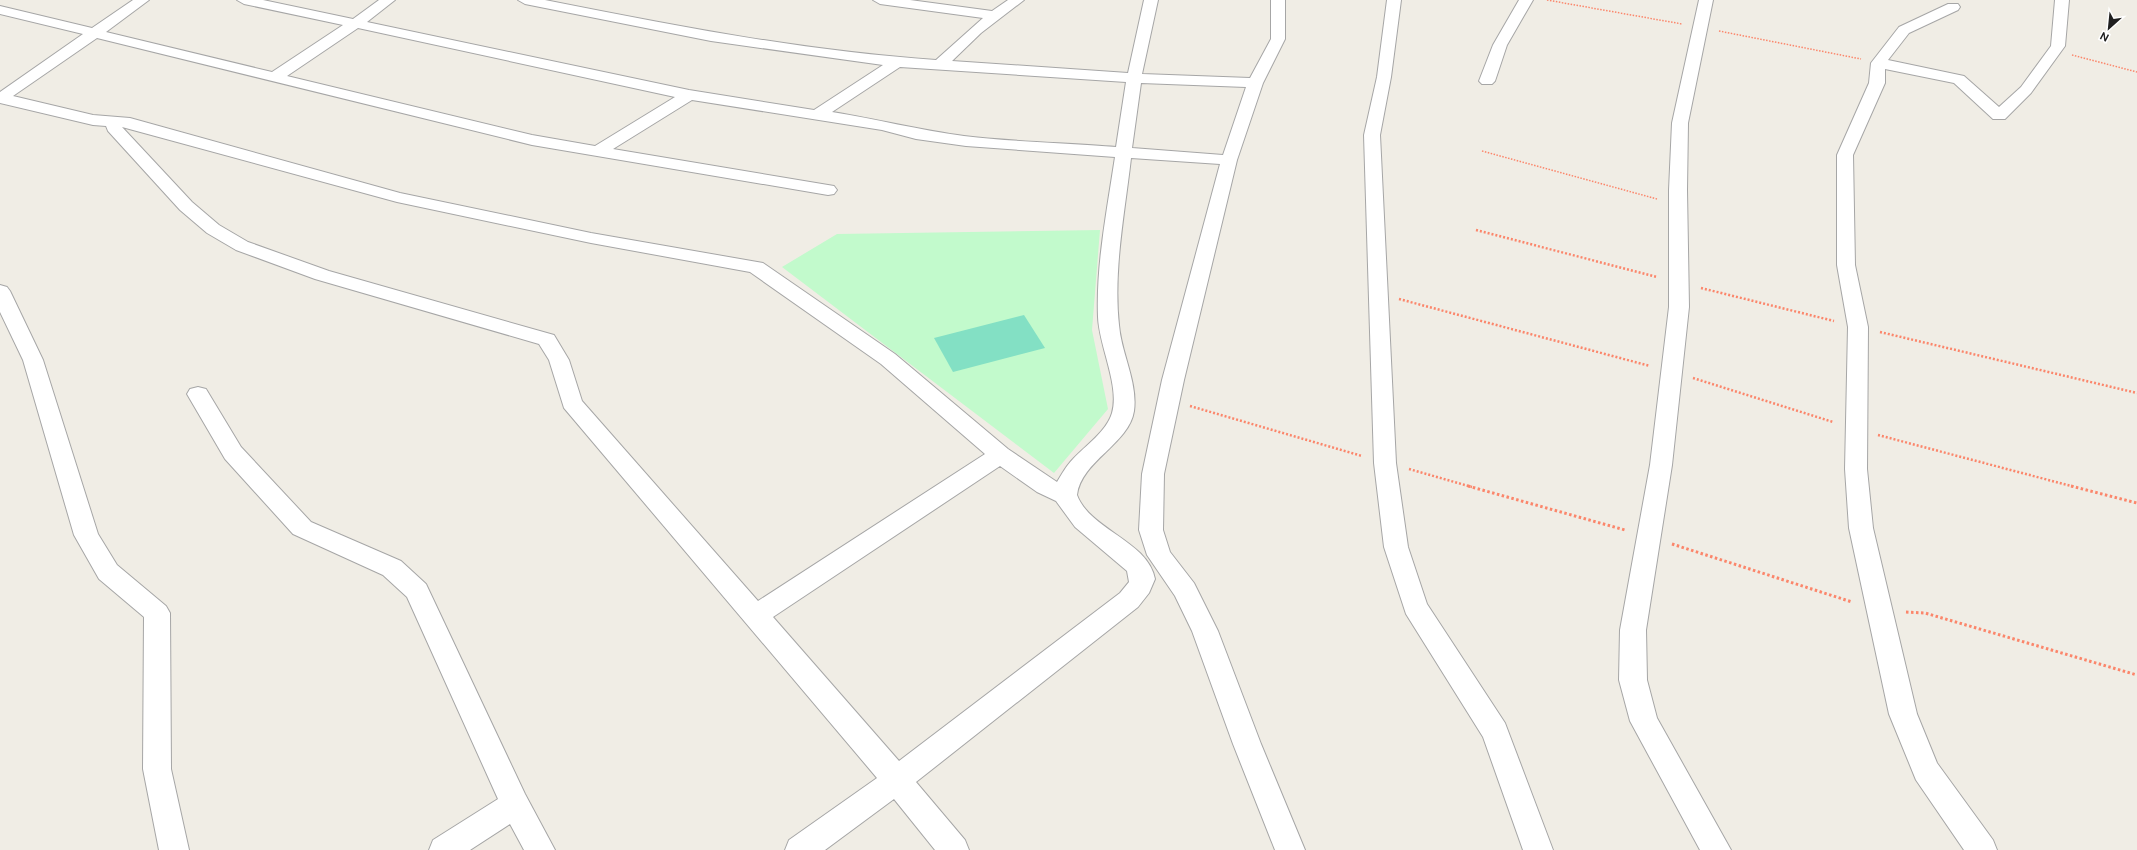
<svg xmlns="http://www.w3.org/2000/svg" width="2137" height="850" font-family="'DM Sans',sans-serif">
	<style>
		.park { fill: #c2facc }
		.pitch { fill: #83e0c4 }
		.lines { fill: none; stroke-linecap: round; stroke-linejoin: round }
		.minor-casing { stroke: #a6a6a6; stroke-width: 2 }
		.path-far2 { stroke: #fb866b; stroke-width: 1.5; stroke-dasharray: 1.5 1.5; stroke-linecap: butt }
		.path-far1 { stroke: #fb866b; stroke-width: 2.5; stroke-dasharray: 2 2; stroke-linecap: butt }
		.path { stroke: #fb866b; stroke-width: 3; stroke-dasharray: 2.5 2.5; stroke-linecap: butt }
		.minor { fill: #fff; fill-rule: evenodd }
	</style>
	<rect width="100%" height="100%" fill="#f0ede5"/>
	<path class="park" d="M 1100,230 L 1092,330 L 1108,409 L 1054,473 L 782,267 L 837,234 Z"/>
	<path class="pitch" d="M 1024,315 L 1045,348 L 953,372 L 934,338 Z"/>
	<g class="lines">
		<g class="minor-casing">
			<path id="minor" d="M 133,0 L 149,0 L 106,32 L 272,72 L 343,25 L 244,4 L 237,0 L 263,0 L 353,19 L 379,0 L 395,0 L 367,22 L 689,90 L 814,110 L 883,65 L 711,41 L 525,4 L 518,0 L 545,0 C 675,26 805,51 936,60 L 983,18 L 880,4 L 873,0 L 910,0 L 992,11 L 1008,0 L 1024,0 L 981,33 L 952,61 L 1128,73 L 1144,0 L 1158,0 L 1142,74 L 1250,78 L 1271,39 L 1271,0 L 1285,0 L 1285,39 L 1263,83 L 1237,160 L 1184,380 L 1164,474 L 1163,530 L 1170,552 L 1194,583 L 1218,631 L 1261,744 L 1305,850 L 1275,850 L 1233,744 L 1192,631 L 1175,596 L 1147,555 L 1139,530 L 1142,474 L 1162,380 L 1220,164 L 1131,158 C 1125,212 1113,270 1119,325 C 1121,353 1138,382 1134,411 C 1129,444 1081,461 1077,495 C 1090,530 1148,541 1155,579 L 1149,593 L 1138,607 L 916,782 L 965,840 L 969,850 L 935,850 L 894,799 L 825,850 L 785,850 L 789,840 L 877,778 L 564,408 L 549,360 L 539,344 L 315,279 L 236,250 L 207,233 L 180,210 L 108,131 L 106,126 L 93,125 L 0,103 L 0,92 L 83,34 L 0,14 L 0,6 L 92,28 ZM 358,28 L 675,97 L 595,146 L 532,135 L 287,76 ZM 97,38 L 532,145 L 828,195 L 834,194 L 837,190 L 834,186 L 613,149 L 692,100 L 882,130 L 916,139 L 966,146 L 1115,157 C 1107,210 1096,264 1098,317 C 1099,346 1120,386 1112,413 C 1107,431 1085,446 1073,459 C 1066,466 1062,474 1057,482 L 1008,449 L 895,354 L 763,263 L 591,233 L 400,193 L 130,118 L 93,115 L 13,96 ZM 900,67 L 1126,82 L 1116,147 C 1066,143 1014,142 964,136 C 919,130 876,119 832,112 ZM 1141,83 L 1246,87 L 1223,155 L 1132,148 ZM 122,127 L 397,202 L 591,243 L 750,272 L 881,364 L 985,454 L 758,601 L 582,401 L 569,360 L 554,335 L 329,271 L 248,242 L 219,225 L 192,202 ZM 1000,466 L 1037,492 L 1056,501 L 1075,527 L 1127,571 L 1129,582 L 1120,593 L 899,761 L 773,617 Z
				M 1387,0 L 1401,0 L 1391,77 L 1380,135 L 1396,463 L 1408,547 L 1427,604 L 1505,723 L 1553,850 L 1523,850 L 1483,737 L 1406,614 L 1384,547 L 1374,463 L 1364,135 L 1377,77 Z
				M 1519,0 L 1533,0 L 1507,45 L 1495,81 L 1492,84 L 1482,84 L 1479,81 L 1493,45 Z
				M 1699,0 L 1713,0 L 1688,123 L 1687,190 L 1689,307 L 1672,465 L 1646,630 L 1647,680 L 1657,718 L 1731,850 L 1700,850 L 1630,721 L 1619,680 L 1620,630 L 1650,465 L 1669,307 L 1669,190 L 1672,123 Z
				M 2055,0 L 2069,0 L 2065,46 L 2031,93 L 2005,119 L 1993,119 L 1954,83 L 1885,69 L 1885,83 L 1853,155 L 1855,265 L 1868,327 L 1867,469 L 1873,528 L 1917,714 L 1937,763 L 1993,840 L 1997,850 L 1964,850 L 1916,780 L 1889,714 L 1849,528 L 1845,469 L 1848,327 L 1837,265 L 1837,155 L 1869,83 L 1871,63 L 1899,27 L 1948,4 L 1958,4 L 1960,7 L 1958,10 L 1909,33 L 1888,60 L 1964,76 L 1999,107 L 2021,87 L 2051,46 Z
				M 0,285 L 7,287 L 10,291 L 43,360 L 98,534 L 117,565 L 166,606 L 170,613 L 171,769 L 189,850 L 159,850 L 143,769 L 144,617 L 99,579 L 74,535 L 23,360 L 0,312 Z
				M 198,387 L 206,389 L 241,447 L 311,522 L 401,561 L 426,584 L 525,794 L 555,850 L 524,850 L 510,824 L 470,850 L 429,850 L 433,840 L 498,799 L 407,597 L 383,575 L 293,534 L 225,459 L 187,394 L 190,389 Z"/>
		</g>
		<path class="path-far2" d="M 1547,0 L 1682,24
			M 1719,31 L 1861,59
			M 2072,55 L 2137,72
			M 1482,151 L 1657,199"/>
		<path class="path-far1" d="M 1476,230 L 1657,277
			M 1701,288 L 1834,321
			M 1399,299 L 1650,366
			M 1880,332 L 2137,393
			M 1693,378 L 1833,422
			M 1190,406 L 1362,456
			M 1878,435 L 2075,487
			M 1409,469 L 1472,487"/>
		<path class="path" d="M 1468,486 L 1625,530
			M 2071,486 L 2137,503
			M 1672,544 L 1852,602
			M 1906,612 L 1925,613 L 2137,675"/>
		<use href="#minor" class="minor"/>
	</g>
	<g transform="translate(2109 28) rotate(207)" stroke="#ffffff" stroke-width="3" paint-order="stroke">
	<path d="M0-3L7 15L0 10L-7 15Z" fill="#1f1f1f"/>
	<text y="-6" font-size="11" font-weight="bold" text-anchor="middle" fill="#1f1f1f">N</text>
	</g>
</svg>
